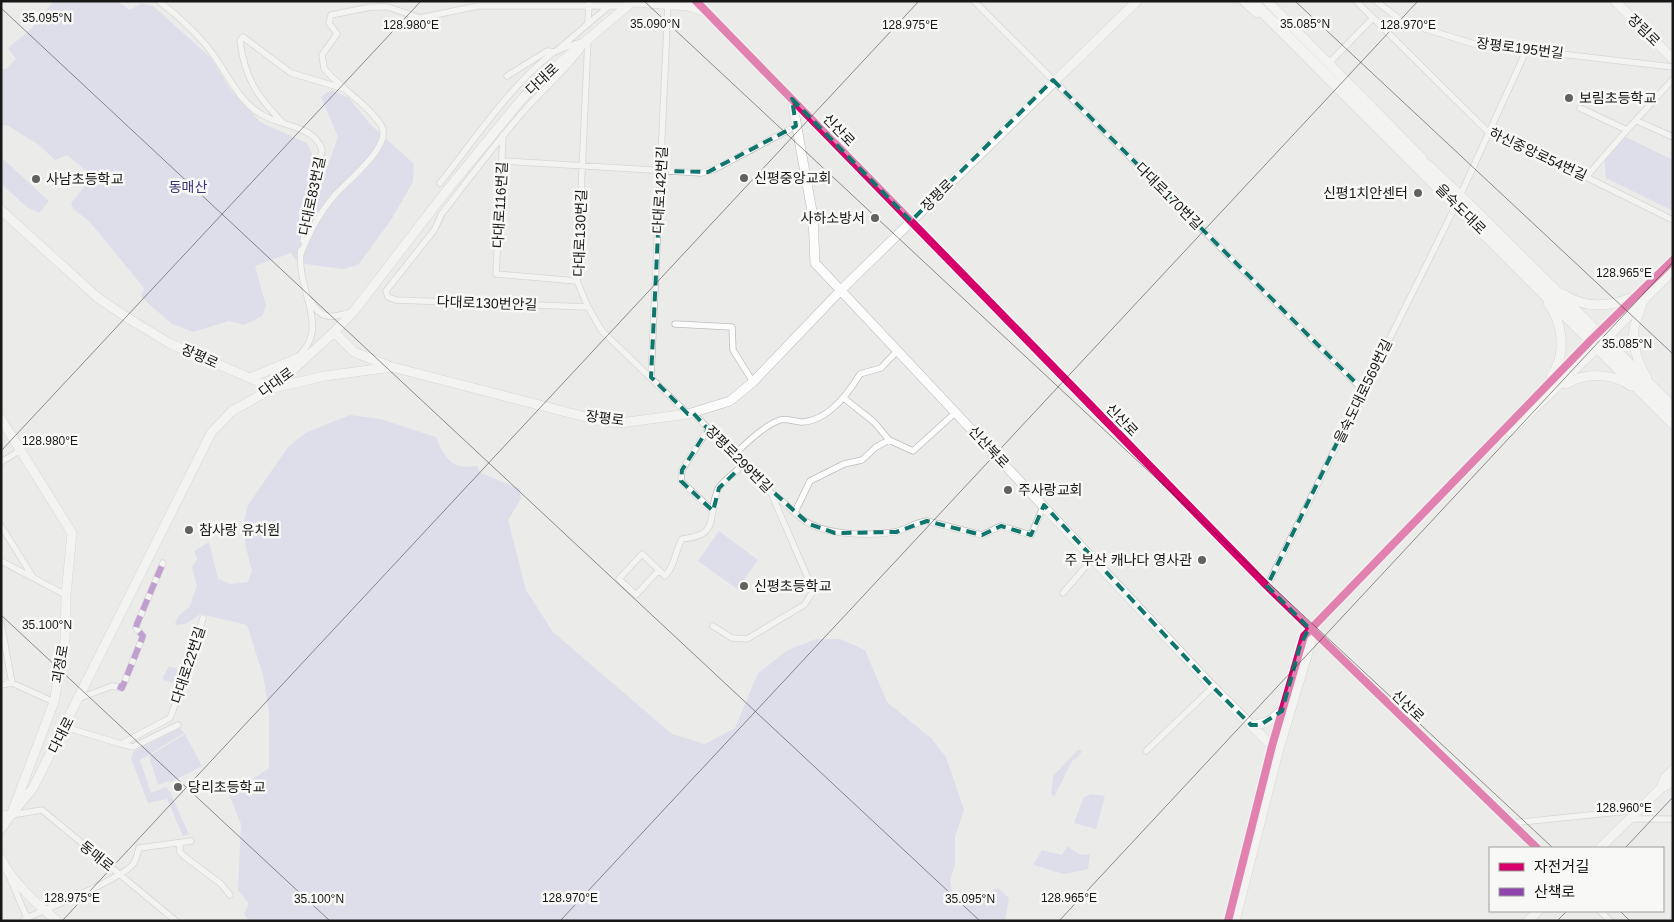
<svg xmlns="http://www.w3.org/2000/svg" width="1674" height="922" font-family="Arial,'Noto Sans KR',sans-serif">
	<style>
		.green { fill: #cfcfed }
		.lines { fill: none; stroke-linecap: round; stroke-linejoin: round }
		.street-casing { stroke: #bebebd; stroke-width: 7 }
		.secondary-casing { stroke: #bebebd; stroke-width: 10 }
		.highway-casing { stroke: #bebebd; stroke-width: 12 }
		.street { stroke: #fcfcfc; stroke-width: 5.5 }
		.secondary { stroke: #fcfcfc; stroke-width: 9 }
		.highway { stroke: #fcfcfc; stroke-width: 11 }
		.quiet { stroke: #8e44ad; stroke-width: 6; stroke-dasharray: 12 6; stroke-linecap: butt }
		.cycleway-casing { stroke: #f8f9f6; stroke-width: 11 }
		.cycleway { stroke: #d6006c; stroke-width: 8 }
		.marked { fill: none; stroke: #0f766e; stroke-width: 4; stroke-dasharray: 10 6; stroke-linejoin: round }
		.ticks { fill: none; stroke: #161716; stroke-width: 1; stroke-opacity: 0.45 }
		.poi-dot { fill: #616160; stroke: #f8f9f6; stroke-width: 2 }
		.labels { text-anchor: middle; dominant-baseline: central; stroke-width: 5; stroke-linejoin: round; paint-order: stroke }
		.street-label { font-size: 14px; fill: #161716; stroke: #f8f9f6 }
		.poi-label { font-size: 14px; fill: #161716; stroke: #f8f9f6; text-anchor: start }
		.park-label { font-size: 14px; fill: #3d357b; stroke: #f8f9f6 }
		.ticks-label { font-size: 12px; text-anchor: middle; fill: #161716; stroke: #f8f9f6; stroke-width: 5; stroke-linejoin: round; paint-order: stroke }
	</style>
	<rect width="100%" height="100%" fill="#ebebea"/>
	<path class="green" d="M 54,1 L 117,1 L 130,10 L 142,3 L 153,6 L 211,58 L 230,89 L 260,122 L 307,143 L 317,166 L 328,166 L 338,137 L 321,97 L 331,90 L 349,98 L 370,124 L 414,164 L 413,182 L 391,220 L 358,265 L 343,269 L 298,263 L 291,253 L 255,266 L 266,306 L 262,316 L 244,325 L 229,321 L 193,332 L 172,324 L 141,297 L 144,288 L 89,221 L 73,209 L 71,203 L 90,180 L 89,173 L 67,155 L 55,160 L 39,145 L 7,125 L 1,125 L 1,69 L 6,69 L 16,59 L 8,48 L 31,29 Z
		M 1626,137 L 1673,160 L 1673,211 L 1606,178 L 1604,158 Z
		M 3,159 L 49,201 L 39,213 L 27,207 L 1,184 Z
		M 350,415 L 380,419 L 436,437 C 445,459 452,470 477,466 L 481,473 L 520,489 L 521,499 L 508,520 L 526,590 L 553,632 L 672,734 L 705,744 L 735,728 L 758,673 L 788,650 L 816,639 L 840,639 L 865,650 L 887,702 L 932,739 L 946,757 L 964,810 L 955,837 L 955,865 L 950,881 L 952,891 L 959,897 L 973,899 L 998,888 L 1009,898 L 1005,921 L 249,921 L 244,914 L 249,904 L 238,890 L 241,824 L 227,790 L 236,780 L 254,778 L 269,768 L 269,712 L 263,675 L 247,625 L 201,614 L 185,624 L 175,625 C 176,617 183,611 189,608 L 197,586 L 192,567 L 197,559 L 194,551 L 209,542 L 218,579 L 230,584 L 248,582 L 252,571 L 246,548 L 243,525 L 248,505 L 288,447 L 305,433 Z
		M 719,531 L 758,560 L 737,589 L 698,561 Z
		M 169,666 L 183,671 L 178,685 L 162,679 Z
		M 180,728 L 184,733 L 140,760 L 151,793 L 166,787 L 170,792 L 189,834 L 183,836 L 167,799 L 148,803 L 131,758 L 133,752 Z
		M 185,734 L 202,766 L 171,782 L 168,781 L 158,785 L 149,756 Z
		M 1078,750 L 1082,751 L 1078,757 L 1072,761 L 1054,797 L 1051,794 L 1053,776 Z
		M 1091,794 L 1105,796 L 1096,829 L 1074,823 L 1084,797 Z
		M 1067,846 C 1074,851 1081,857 1090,854 L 1088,869 L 1064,874 L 1033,865 L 1042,850 L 1062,855 Z"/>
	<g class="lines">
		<g class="street-casing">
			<path id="street" d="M 159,1 C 165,7 171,10 177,16 C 188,26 200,37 209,49 C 226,70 236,98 259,113 C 279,127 314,124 322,150 L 303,241
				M 974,1 L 1363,390
				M 1356,1 L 1489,133 L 1586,177 L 1673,220
				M 1376,1 L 1403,22 L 1474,44 L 1673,67
				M 588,24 L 589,1
				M 588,39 L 577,281 L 588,307 L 602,331 L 688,414
				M 581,49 C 564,72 542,90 523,112 C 494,145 468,180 441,215 L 435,229 L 386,291 L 388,297 L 396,300 L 588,307
				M 1329,63 L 1373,18
				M 507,76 L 547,51 L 555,52 L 609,6
				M 1580,108 L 1627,130 L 1586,177
				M 1637,121 L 1673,137
				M 283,123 C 257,96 245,79 240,41 L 243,37 L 291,73 L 345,89
				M 1627,130 L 1673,79
				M 503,135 L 496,274 L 577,281
				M 502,161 L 701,173 L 715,169 L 796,126
				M 440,183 C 473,142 511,84 553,53 C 561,48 573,45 581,42
				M 1460,196 L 1527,49
				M 301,254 C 309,233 320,212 335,195 C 347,181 394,145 381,125 C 367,103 339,88 324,68 L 322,55 L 337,34 L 329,23 L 331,15 L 371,7 L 388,7 L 420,18 L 478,6 L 627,6
				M 307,296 C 321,320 327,319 352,312
				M 675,324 L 732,327 L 733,350 L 753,382
				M 299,356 C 305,349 311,342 312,332 C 315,307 297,279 301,250
				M 651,377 L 668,3
				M 845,399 L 874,422 L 889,440 L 913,451 L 956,412
				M 693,413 L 771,493 C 785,501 796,517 810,524 C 831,535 871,536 894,532 C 906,530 915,522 927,521 L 982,535 L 1001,526 L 1031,535 L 1044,505
				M 708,429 L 682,470 L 681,481 L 713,511
				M 734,455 C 745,444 765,425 780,420 C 786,418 796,422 803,422 C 829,420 848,394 860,374 L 881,368 L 898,350
				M 1,462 L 21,450
				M 795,512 L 810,481 L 844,464 L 862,460 L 876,447 L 889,440
				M 1,526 L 33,577
				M 1,561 L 66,595
				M 659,570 L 636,595 L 619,579 L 642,554 L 665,576 C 675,566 675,551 682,539 C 722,535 706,517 718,489 C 722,481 736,472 743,465
				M 1267,586 L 1456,205
				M 1063,593 L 1093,558
				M 1,623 L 12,683
				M 713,626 L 732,638 L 747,639 L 804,605 L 812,593 L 811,585 L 771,493
				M 1,685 L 12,683 L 54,702
				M 80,698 L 112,686 L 122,688 L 143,636 L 136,628 L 137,624 L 163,563
				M 65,727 L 121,744 L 170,718 L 183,684 L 203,618
				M 121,744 L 133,747 L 178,725
				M 1146,751 L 1213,687
				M 11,815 L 42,810 L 176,921
				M 1629,819 L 1673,819
				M 1511,823 L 1638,810
				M 180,843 L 180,852 L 185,857 L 221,884 L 230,895
				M 10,878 L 27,918 L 23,921
				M 1600,911 L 1610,921
				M 28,921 L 27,918 C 48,908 124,878 134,863 C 136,859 138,853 139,848 L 191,841"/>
		</g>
		<g class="secondary-casing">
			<path id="secondary" d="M 696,1 L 1267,586 L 1537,848
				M 1244,1 L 1257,13
				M 1267,1 L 1422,158
				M 1615,1 L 1673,59
				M 632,2 L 688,6 L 703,11
				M 792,100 L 813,217 L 815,263 L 1213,687 L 1272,746 L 1279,749
				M 1,210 L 98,298 L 131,320 L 169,343 L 273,388 L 325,376 L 392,367 L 597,420 L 620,423 L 688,414 L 730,401 L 753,382 L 841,290 L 1137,1
				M 1563,294 C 1585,309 1608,307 1631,298
				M 1642,302 C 1641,310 1637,317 1635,325 C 1630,342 1638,363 1647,378
				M 1548,303 C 1563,323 1567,355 1551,376
				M 334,332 L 354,352 L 389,366
				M 250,378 L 306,355
				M 1566,384 C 1586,372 1612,373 1631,386
				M 1,419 L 72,533 L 66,595 L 65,639 L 54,702 L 11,815 L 1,829
				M 1510,432 L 1598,347 L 1673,270
				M 1251,725 C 1265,725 1272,720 1281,711
				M 1661,788 L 1665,778 L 1673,770
				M 1,816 L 11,815 L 33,788 L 211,433 L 232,411 L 273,388 L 334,332 L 354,311 L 448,189 L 521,100 L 541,79 L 633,1
				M 1600,848 L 1661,788 L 1673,781
				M 1,859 C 13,883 37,904 57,921
				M 1228,921 L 1272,746 L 1304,636 L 1591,340 L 1673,260
				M 1235,921 L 1279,749 L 1314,632 L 1317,629
				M 1528,921 L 1538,911"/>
		</g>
		<g class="highway-casing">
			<path id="highway" d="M 1252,1 L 1673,423
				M 1415,156 L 1430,168 L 1470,206 L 1673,408"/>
		</g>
		<use href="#street" class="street"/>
		<use href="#secondary" class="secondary"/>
		<use href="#highway" class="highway"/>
		<path class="quiet" d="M 118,686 L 122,688 L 143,636 L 136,628 L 137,624 L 163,563"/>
		<g class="cycleway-casing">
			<path id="cycleway" d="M 696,1 L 1267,586 L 1537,848
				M 1228,921 L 1272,746 L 1304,636 L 1591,340 L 1673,260"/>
		</g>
		<use href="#cycleway" class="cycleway"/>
	</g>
	<path d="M0 0H1674V922H0ZM 1053,80 L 1363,390 L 1267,586 L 1309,628 L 1300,646 L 1282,711 L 1260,725 L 1251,725 L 1213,687 L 1044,505 L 1031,535 L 1001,526 L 982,535 L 927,521 L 896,532 L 835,533 L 809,524 L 743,465 L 719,488 L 713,511 L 681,481 L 682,470 L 708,429 L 693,413 L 688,414 L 651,377 L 661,171 L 708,172 L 796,126 L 792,99 L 911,221 Z" fill="#ebebea" fill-opacity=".55" fill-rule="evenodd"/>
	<path class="marked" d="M 1053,80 L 1363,390 L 1267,586 L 1309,628 L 1300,646 L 1282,711 L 1260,725 L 1251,725 L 1213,687 L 1044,505 L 1031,535 L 1001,526 L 982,535 L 927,521 L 896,532 L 835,533 L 809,524 L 743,465 L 719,488 L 713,511 L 681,481 L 682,470 L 708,429 L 693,413 L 688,414 L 651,377 L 661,171 L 708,172 L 796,126 L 792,99 L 911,221 Z"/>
	<path class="ticks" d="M 644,1 L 1553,848M 1295,1 L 1673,354M 1,8 L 980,921M 1,451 L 421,1M 1,615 L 330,921M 1625,848 L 1673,797M 1620,911 L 1630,921M 62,921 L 919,1M 560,921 L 1418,1M 1059,921 L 1673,262M 1557,921 L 1567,911"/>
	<g class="poi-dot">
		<circle cx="1569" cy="98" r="5"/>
		<circle cx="744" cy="178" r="5"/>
		<circle cx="36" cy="179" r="5"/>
		<circle cx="1418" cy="193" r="5"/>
		<circle cx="875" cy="218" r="5"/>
		<circle cx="1008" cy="490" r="5"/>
		<circle cx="189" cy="530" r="5"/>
		<circle cx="1202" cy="560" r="5"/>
		<circle cx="744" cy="586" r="5"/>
		<circle cx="178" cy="787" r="5"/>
	</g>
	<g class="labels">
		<g class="street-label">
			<text transform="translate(1644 30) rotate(45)">장림로</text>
			<text transform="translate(1520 48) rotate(7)">장평로195번길</text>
			<text transform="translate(542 79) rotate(-43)">다대로</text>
			<text transform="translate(839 130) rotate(46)">신산로</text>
			<text transform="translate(1538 154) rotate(25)">하신중앙로54번길</text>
			<text transform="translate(660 190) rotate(-87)">다대로142번길</text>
			<text transform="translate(937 195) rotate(-45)">장평로</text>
			<text transform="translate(312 196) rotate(-78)">다대로83번길</text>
			<text transform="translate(1169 196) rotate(45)">다대로170번길</text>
			<text transform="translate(500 205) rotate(-87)">다대로116번길</text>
			<text transform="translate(1461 209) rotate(45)">을숙도대로</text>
			<text transform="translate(580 233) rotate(-88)">다대로130번길</text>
			<text transform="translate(487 303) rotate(2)">다대로130번안길</text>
			<text transform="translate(200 356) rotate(24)">장평로</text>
			<text transform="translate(276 382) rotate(-36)">다대로</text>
			<text transform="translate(1363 391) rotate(-64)">을숙도대로569번길</text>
			<text transform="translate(605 418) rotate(7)">장평로</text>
			<text transform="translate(1122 420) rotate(46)">신산로</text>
			<text transform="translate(989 447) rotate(47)">신산북로</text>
			<text transform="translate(739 459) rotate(45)">장평로299번길</text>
			<text transform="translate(60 664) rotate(-80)">괴정로</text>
			<text transform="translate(188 665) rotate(-72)">다대로22번길</text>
			<text transform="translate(1408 706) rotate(44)">신산로</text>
			<text transform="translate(61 735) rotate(-63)">다대로</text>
			<text transform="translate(97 856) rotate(39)">동매로</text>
		</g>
		<g class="poi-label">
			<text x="1579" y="98">보림초등학교</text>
			<text x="754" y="178">신평중앙교회</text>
			<text x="46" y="179">사남초등학교</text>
			<text x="1408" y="193" text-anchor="end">신평1치안센터</text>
			<text x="865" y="218" text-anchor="end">사하소방서</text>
			<text x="1018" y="490">주사랑교회</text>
			<text x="199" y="530">참사랑 유치원</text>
			<text x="1192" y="560" text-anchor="end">주 부산 캐나다 영사관</text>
			<text x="754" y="586">신평초등학교</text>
			<text x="188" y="787">당리초등학교</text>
		</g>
		<g class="park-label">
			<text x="188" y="187">동매산</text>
		</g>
	</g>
	<g class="ticks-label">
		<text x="47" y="22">35.095°N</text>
		<text x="655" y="28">35.090°N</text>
		<text x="1305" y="28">35.085°N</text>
		<text x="411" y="29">128.980°E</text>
		<text x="910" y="29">128.975°E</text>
		<text x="1408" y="29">128.970°E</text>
		<text x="1624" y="277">128.965°E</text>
		<text x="1627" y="348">35.085°N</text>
		<text x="50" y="445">128.980°E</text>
		<text x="47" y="629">35.100°N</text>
		<text x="1624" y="812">128.960°E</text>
		<text x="72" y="902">128.975°E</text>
		<text x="570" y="902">128.970°E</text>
		<text x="1069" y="902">128.965°E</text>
		<text x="319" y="903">35.100°N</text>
		<text x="970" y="903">35.095°N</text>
	</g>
	<rect width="1674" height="922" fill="none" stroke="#161716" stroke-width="5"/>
	<rect x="1489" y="847" width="175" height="65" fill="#f8f9f6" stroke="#9e9f9c"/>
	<rect x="1499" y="863" width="25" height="8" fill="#d6006c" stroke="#9e9f9c"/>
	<text x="1534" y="872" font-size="15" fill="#161716">자전거길</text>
	<rect x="1499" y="888" width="25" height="8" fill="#8e44ad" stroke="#9e9f9c"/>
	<text x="1534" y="897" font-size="15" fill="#161716">산책로</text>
</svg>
